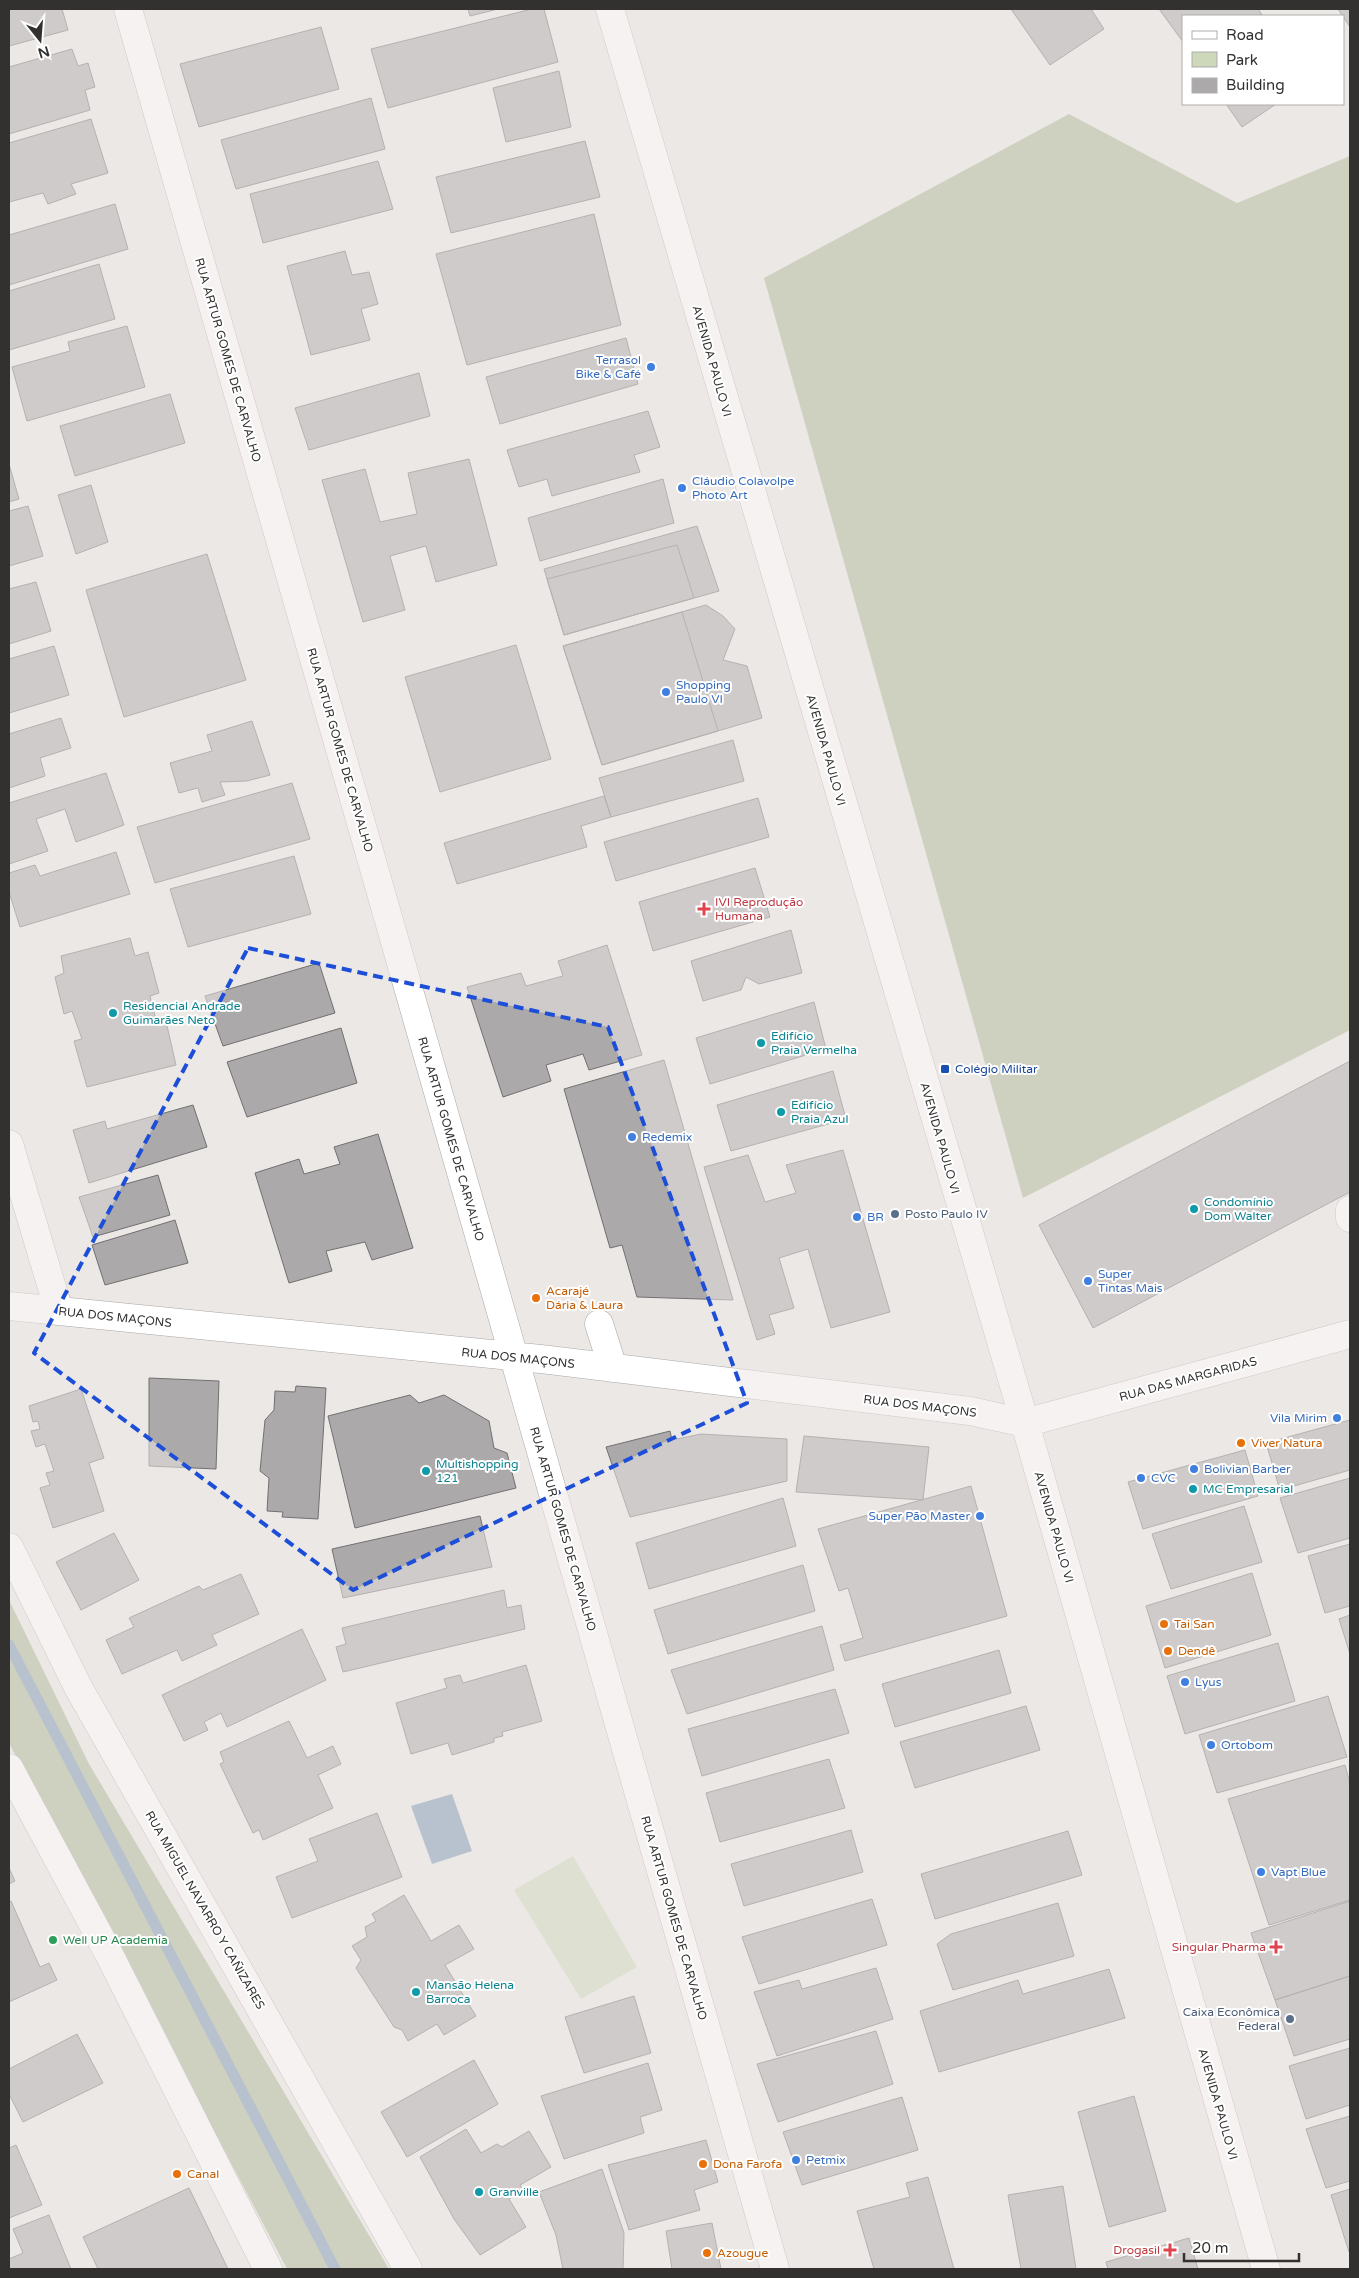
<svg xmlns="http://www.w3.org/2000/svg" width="1359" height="2278" font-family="'Varela Round',sans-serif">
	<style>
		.green { fill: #ccd8b9 }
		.forest { fill: #a9b791 }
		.water { fill: #7696b2 }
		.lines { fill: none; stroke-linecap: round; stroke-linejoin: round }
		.stream { stroke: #7696b2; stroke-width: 11 }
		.building { fill: #aca9ab; stroke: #726f71 }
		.minor-casing { stroke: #aaa7a5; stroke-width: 29 }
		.major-casing { stroke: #aaa7a5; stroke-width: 29 }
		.minor { stroke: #fff; stroke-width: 28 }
		.major { stroke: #fff; stroke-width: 28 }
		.marked { fill: none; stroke: #1d4ed8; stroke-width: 4; stroke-dasharray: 10 6; stroke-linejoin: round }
		.shop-dot { fill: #3f7fe0; stroke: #fff; stroke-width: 2 }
		.health-dot { fill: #e0444e; stroke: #fff; stroke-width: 2 }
		.culture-dot { fill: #0f9aa8; stroke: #fff; stroke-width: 2 }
		.transit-dot { fill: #1a4fb4; stroke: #fff; stroke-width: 2 }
		.service-dot { fill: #5c6f8a; stroke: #fff; stroke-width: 2 }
		.food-dot { fill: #e8710a; stroke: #fff; stroke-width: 2 }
		.leisure-dot { fill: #2e9e5b; stroke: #fff; stroke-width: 2 }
		.labels { text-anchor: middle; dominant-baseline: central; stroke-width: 4; stroke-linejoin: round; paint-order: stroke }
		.street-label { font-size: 12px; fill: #323130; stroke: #fff }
		.shop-label { font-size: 12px; fill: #366cbe; stroke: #fff; text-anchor: start }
		.health-label { font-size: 12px; fill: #be3a42; stroke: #fff; text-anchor: end }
		.culture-label { font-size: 12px; fill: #0d838f; stroke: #fff; text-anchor: start }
		.transit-label { font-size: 12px; fill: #164399; stroke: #fff; text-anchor: start }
		.service-label { font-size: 12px; fill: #4e5e75; stroke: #fff; text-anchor: start }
		.food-label { font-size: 12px; fill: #c56008; stroke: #fff; text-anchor: start }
		.leisure-label { font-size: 12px; fill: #27864d; stroke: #fff; text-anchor: start }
	</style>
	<rect width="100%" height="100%" fill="#ece8e6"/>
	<path class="green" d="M 573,1856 L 637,1967 L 581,1999 L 514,1890 Z"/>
	<path class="forest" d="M 1069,114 L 1237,203 L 1350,156 L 1350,1030 L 1023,1198 L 764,278 Z
		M 9,1600 L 89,1764 L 389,2269 L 287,2269 L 9,1743 Z"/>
	<path class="water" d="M 452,1794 L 472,1851 L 432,1864 L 411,1806 Z"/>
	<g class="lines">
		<path class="stream" d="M 9,1645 L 335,2269"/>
	</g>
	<path class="building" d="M 9,9 L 62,9 L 68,30 L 9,46 Z
		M 468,9 L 498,9 L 470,16 Z
		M 532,9 L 544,9 L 558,62 L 388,108 L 371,49 Z
		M 1011,9 L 1091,9 L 1104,29 L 1050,65 Z
		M 1159,9 L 1258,9 L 1263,16 L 1183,16 L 1183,42 Z
		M 1338,9 L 1350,9 L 1350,27 Z
		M 321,27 L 339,89 L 199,127 L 180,64 Z
		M 72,49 L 78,66 L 88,63 L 95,87 L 85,90 L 90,110 L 9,134 L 9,67 Z
		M 559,71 L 571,127 L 506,142 L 493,88 Z
		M 371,98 L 385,149 L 236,189 L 221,140 Z
		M 1226,104 L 1276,104 L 1242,127 Z
		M 91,119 L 108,173 L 71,184 L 76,194 L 48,204 L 43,193 L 9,202 L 9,143 Z
		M 585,141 L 600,197 L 451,233 L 436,177 Z
		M 378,161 L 393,209 L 263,243 L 250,194 Z
		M 115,204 L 128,249 L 9,285 L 9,235 Z
		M 594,214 L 621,325 L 467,365 L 436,254 Z
		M 345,251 L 352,275 L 369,272 L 378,304 L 361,309 L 370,340 L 311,355 L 287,266 Z
		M 99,264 L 115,319 L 9,350 L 9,291 Z
		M 127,326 L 145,387 L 27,421 L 12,367 L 70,351 L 68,342 Z
		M 626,338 L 638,384 L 500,424 L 486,377 Z
		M 419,373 L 430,416 L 309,450 L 295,408 Z
		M 170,394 L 185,443 L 75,476 L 60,426 Z
		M 648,411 L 660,447 L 634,455 L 640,472 L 552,496 L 547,479 L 519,487 L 507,450 Z
		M 469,459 L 497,565 L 436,582 L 426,546 L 390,556 L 405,610 L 363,622 L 322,480 L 365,469 L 380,522 L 417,514 L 408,473 Z
		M 9,464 L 19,499 L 9,502 Z
		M 663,479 L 674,523 L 540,561 L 528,518 Z
		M 91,485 L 108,542 L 76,554 L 58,495 Z
		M 28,506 L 43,556 L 9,566 L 9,511 Z
		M 697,526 L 719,591 L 564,635 L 544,569 Z
		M 677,545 L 694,598 L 564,635 L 547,579 Z
		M 207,554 L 246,680 L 124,717 L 86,590 Z
		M 36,582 L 51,631 L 9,644 L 9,589 Z
		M 706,605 L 723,616 L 735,629 L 723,660 L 747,666 L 762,718 L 602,765 L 563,646 Z
		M 682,612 L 718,731 L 602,765 L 563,646 Z
		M 516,645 L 551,759 L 440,792 L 405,677 Z
		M 54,646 L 69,695 L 9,713 L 9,659 Z
		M 61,718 L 71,748 L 40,758 L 45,776 L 9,788 L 9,734 Z
		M 252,721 L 270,775 L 247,781 L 220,782 L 225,795 L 202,802 L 198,788 L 179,793 L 170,763 L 212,751 L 207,735 Z
		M 733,740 L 744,781 L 611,817 L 599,778 Z
		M 106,773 L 124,825 L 76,842 L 65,809 L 36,819 L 48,851 L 9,864 L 9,803 Z
		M 292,783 L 310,839 L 155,883 L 137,827 Z
		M 604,796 L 611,817 L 581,826 L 587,847 L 457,884 L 444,843 Z
		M 758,798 L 769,837 L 616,881 L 604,842 Z
		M 116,852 L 130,894 L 20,927 L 9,892 L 9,873 L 35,865 L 40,876 Z
		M 294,856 L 311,914 L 188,947 L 170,889 Z
		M 755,868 L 770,917 L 653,951 L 639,902 Z
		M 791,930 L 802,973 L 759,984 L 746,977 L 741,990 L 703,1001 L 691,961 Z
		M 130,938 L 135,956 L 148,952 L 159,993 L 150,996 L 156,1020 L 165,1017 L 176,1065 L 87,1087 L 74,1041 L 82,1039 L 72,1011 L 64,1014 L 55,977 L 64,973 L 61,956 Z
		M 607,945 L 642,1055 L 589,1070 L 583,1054 L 546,1065 L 551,1081 L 503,1097 L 467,987 L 521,973 L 526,986 L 563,976 L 558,961 Z
		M 319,963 L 335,1013 L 223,1046 L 205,996 Z
		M 814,1002 L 826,1049 L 710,1084 L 696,1038 Z
		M 341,1028 L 357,1083 L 247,1117 L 227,1062 Z
		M 664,1060 L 733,1300 L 637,1297 L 622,1245 L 610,1248 L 564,1089 Z
		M 1350,1061 L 1350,1192 L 1093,1328 L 1039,1225 Z
		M 833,1071 L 846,1119 L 731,1151 L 717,1105 Z
		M 193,1105 L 207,1147 L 89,1183 L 73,1130 L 105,1121 L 107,1129 Z
		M 378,1134 L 413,1248 L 372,1260 L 365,1242 L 326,1251 L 332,1271 L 289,1283 L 255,1173 L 299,1159 L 304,1174 L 340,1164 L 334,1147 Z
		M 843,1150 L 890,1312 L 831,1328 L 808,1249 L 779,1258 L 794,1308 L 769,1315 L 775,1334 L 757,1340 L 704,1167 L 748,1155 L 765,1202 L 796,1193 L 786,1165 Z
		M 158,1175 L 170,1215 L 93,1237 L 79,1197 Z
		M 175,1220 L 188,1263 L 105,1285 L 92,1245 Z
		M 149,1378 L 219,1381 L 216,1469 L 149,1466 Z
		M 296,1386 L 326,1388 L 318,1519 L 282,1517 L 283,1512 L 267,1511 L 269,1478 L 260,1471 L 265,1420 L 274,1410 L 275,1391 L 295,1392 Z
		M 81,1389 L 104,1458 L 89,1463 L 104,1511 L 53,1528 L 40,1488 L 50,1485 L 46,1473 L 54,1471 L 45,1444 L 36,1447 L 31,1431 L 40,1429 L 38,1421 L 33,1422 L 29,1406 Z
		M 410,1395 L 419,1403 L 444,1395 L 489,1421 L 494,1448 L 507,1453 L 516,1488 L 355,1528 L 328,1416 Z
		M 1350,1420 L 1350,1470 L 1280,1490 L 1266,1443 Z
		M 670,1431 L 672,1440 L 701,1434 L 787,1439 L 787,1481 L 630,1517 L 606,1447 Z
		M 804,1436 L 929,1447 L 923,1500 L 796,1492 Z
		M 1245,1450 L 1258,1496 L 1143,1529 L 1128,1482 Z
		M 1350,1478 L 1350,1538 L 1298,1553 L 1280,1498 Z
		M 971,1486 L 1007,1616 L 845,1661 L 840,1645 L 863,1638 L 848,1588 L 839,1591 L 818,1529 Z
		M 783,1498 L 796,1546 L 649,1589 L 636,1543 Z
		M 1244,1506 L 1262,1562 L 1171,1589 L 1152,1534 Z
		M 480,1516 L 492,1567 L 343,1598 L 332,1549 Z
		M 114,1533 L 139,1580 L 81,1610 L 56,1562 Z
		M 1350,1544 L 1350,1606 L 1325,1613 L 1308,1556 Z
		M 803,1565 L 815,1611 L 668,1654 L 654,1610 Z
		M 1252,1573 L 1271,1635 L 1165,1668 L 1146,1606 Z
		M 241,1574 L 259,1614 L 212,1635 L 217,1645 L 182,1661 L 177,1650 L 122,1674 L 106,1640 L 134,1627 L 129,1618 L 199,1586 L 203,1590 Z
		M 504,1590 L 507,1608 L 521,1605 L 525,1629 L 343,1672 L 336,1647 L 346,1644 L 342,1628 Z
		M 1350,1615 L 1350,1654 L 1339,1619 Z
		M 822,1626 L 834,1670 L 687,1714 L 671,1670 Z
		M 302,1629 L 326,1680 L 227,1727 L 221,1713 L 204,1722 L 208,1730 L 184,1741 L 162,1695 Z
		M 1278,1643 L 1295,1701 L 1185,1734 L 1167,1676 Z
		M 999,1650 L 1011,1693 L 895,1727 L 882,1684 Z
		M 526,1665 L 542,1721 L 502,1732 L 503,1736 L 494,1738 L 494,1742 L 452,1755 L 448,1743 L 411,1754 L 396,1703 L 447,1688 L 444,1679 L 460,1675 L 463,1683 Z
		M 835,1689 L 849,1733 L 702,1776 L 688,1729 Z
		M 1328,1696 L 1347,1757 L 1217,1793 L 1199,1735 Z
		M 1026,1706 L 1040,1750 L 915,1788 L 900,1742 Z
		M 289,1721 L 307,1758 L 333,1746 L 341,1764 L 318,1775 L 333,1808 L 263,1840 L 259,1830 L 253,1833 L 220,1764 L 224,1762 L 220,1752 Z
		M 829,1759 L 845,1808 L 720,1842 L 706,1793 Z
		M 1345,1765 L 1350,1784 L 1350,1900 L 1269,1925 L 1228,1799 Z
		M 377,1813 L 402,1877 L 292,1918 L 276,1877 L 318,1861 L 309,1839 Z
		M 851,1830 L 863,1872 L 744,1906 L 731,1864 Z
		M 1068,1831 L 1082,1875 L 935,1919 L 921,1874 Z
		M 9,1868 L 15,1881 L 9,1884 Z
		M 404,1895 L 431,1941 L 459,1925 L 474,1949 L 445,1965 L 476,2016 L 444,2035 L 437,2024 L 408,2041 L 402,2030 L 394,2027 L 356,1968 L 361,1960 L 352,1946 L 367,1937 L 365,1927 L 376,1921 L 372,1914 Z
		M 872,1899 L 887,1945 L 759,1984 L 742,1937 Z
		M 11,1901 L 40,1967 L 49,1963 L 57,1980 L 9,2002 L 9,1902 Z
		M 1350,1901 L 1350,1976 L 1275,2000 L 1251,1933 Z
		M 1058,1903 L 1074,1956 L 953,1990 L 937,1944 L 951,1934 Z
		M 876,1968 L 893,2019 L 777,2056 L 754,1992 L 799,1980 L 802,1989 Z
		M 1109,1969 L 1125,2018 L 939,2072 L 920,2011 L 1018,1980 L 1023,1994 Z
		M 1350,1976 L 1350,2039 L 1294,2056 L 1275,2000 Z
		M 634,1996 L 651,2053 L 584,2073 L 565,2017 Z
		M 876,2031 L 893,2084 L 778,2122 L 757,2064 Z
		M 77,2034 L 103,2083 L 23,2122 L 9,2094 L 9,2069 Z
		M 1350,2048 L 1350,2105 L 1306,2119 L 1289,2066 Z
		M 474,2060 L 498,2104 L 407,2157 L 381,2112 Z
		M 648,2063 L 662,2110 L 640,2117 L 644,2133 L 564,2159 L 541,2096 Z
		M 1134,2096 L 1166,2211 L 1109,2227 L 1078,2112 Z
		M 902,2097 L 918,2150 L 802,2185 L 783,2132 Z
		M 1350,2116 L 1350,2181 L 1326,2188 L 1306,2129 Z
		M 466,2129 L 481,2153 L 497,2144 L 502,2147 L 529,2131 L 551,2167 L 520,2185 L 523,2190 L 509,2199 L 526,2227 L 480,2255 L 454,2219 L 420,2157 Z
		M 706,2140 L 718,2182 L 694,2190 L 700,2210 L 629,2230 L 608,2165 Z
		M 16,2145 L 42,2205 L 9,2218 L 9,2148 Z
		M 602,2169 L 624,2233 L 623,2269 L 563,2269 L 556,2235 L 539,2192 Z
		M 928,2177 L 954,2269 L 874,2269 L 857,2211 L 910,2197 L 906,2183 Z
		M 1063,2186 L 1076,2269 L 1021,2269 L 1008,2195 Z
		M 189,2188 L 228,2269 L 98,2269 L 83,2237 Z
		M 1350,2189 L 1350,2252 L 1349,2252 L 1331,2195 Z
		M 49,2215 L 71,2269 L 9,2269 L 9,2259 L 23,2253 L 13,2229 Z
		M 712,2223 L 721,2269 L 672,2269 L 666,2231 Z
		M 1189,2238 L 1198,2269 L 1108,2269 L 1106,2262 Z"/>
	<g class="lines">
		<g class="minor-casing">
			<path id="minor" d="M 128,9 L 775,2269
				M 9,1144 L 59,1311
				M 1350,1210 L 1350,1218
				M 9,1306 L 541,1359 L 970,1411 L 1025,1423 L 1350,1334
				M 599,1324 L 613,1368
				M 9,1547 L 78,1687 L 408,2269
				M 9,1768 L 109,1954 L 268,2269"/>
		</g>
		<g class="major-casing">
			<path id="major" d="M 610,9 L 1025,1423 L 1266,2269"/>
		</g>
		<use href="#minor" class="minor"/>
		<use href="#major" class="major"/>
	</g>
	<path d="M0 0H1359V2278H0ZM 248,948 L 608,1027 L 747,1403 L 353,1590 L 34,1353 Z" fill="#ece8e6" fill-opacity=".55" fill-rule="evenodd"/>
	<path class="marked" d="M 248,948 L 608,1027 L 747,1403 L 353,1590 L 34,1353 Z"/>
	<g class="shop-dot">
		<circle cx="651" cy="367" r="5"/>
		<circle cx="682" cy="488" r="5"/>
		<circle cx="666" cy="692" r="5"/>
		<circle cx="632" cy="1137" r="5"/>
		<circle cx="857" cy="1217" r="5"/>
		<circle cx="1088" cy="1281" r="5"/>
		<circle cx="1337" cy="1418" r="5"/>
		<circle cx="1194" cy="1469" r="5"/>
		<circle cx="1141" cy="1478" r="5"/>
		<circle cx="980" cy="1516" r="5"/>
		<circle cx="1185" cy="1682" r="5"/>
		<circle cx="1211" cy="1745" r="5"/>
		<circle cx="1261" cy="1872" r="5"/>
		<circle cx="796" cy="2160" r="5"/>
	</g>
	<g class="health-dot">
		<path d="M701.5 901.5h5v5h5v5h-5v5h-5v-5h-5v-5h5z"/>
		<path d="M1273.5 1939.5h5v5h5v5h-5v5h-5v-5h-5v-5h5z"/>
		<path d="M1167.5 2242.5h5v5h5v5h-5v5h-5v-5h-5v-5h5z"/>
	</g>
	<g class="culture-dot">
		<circle cx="113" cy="1013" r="5"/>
		<circle cx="761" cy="1043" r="5"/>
		<circle cx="781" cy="1112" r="5"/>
		<circle cx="1194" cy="1209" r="5"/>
		<circle cx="426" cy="1471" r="5"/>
		<circle cx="1193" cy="1489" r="5"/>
		<circle cx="416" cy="1992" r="5"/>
		<circle cx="479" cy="2192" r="5"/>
	</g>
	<rect class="transit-dot" x="940" y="1064" width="10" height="10" rx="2.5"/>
	<g class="service-dot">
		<circle cx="895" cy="1214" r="5"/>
		<circle cx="1290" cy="2019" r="5"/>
	</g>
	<g class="food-dot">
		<circle cx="536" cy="1298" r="5"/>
		<circle cx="1241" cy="1443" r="5"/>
		<circle cx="1164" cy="1624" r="5"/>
		<circle cx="1168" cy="1651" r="5"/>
		<circle cx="703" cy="2164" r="5"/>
		<circle cx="177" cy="2174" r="5"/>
		<circle cx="707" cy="2253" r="5"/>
	</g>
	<circle class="leisure-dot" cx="53" cy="1940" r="5"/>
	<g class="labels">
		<g class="street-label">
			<text transform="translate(228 360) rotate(74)">RUA ARTUR GOMES DE CARVALHO</text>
			<text transform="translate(712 361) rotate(74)">AVENIDA PAULO VI</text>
			<text transform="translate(340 750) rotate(74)">RUA ARTUR GOMES DE CARVALHO</text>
			<text transform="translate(826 750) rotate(74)">AVENIDA PAULO VI</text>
			<text transform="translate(940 1138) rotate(74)">AVENIDA PAULO VI</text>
			<text transform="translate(451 1139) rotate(74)">RUA ARTUR GOMES DE CARVALHO</text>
			<text transform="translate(115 1317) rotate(6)">RUA DOS MAÇONS</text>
			<text transform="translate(518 1358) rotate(6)">RUA DOS MAÇONS</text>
			<text transform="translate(1188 1379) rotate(-15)">RUA DAS MARGARIDAS</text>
			<text transform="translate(920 1406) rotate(7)">RUA DOS MAÇONS</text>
			<text transform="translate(1054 1527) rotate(74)">AVENIDA PAULO VI</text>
			<text transform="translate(563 1529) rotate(74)">RUA ARTUR GOMES DE CARVALHO</text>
			<text transform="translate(205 1910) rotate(60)">RUA MIGUEL NAVARRO Y CAÑIZARES</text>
			<text transform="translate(674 1918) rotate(74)">RUA ARTUR GOMES DE CARVALHO</text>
			<text transform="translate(1218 2104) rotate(74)">AVENIDA PAULO VI</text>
		</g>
		<g class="shop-label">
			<text x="641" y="360" text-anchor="end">Terrasol<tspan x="641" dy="14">Bike &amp; Café</tspan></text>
			<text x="692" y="481">Cláudio Colavolpe<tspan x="692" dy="14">Photo Art</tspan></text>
			<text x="676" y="685">Shopping<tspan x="676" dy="14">Paulo VI</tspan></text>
			<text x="642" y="1137">Redemix</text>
			<text x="867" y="1217">BR</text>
			<text x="1098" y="1274">Super<tspan x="1098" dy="14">Tintas Mais</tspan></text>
			<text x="1327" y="1418" text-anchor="end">Vila Mirim</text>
			<text x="1204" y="1469">Bolivian Barber</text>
			<text x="1151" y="1478">CVC</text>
			<text x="970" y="1516" text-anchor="end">Super Pão Master</text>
			<text x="1195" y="1682">Lyus</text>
			<text x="1221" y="1745">Ortobom</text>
			<text x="1271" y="1872">Vapt Blue</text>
			<text x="806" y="2160">Petmix</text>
		</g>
		<g class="health-label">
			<text x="715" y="902" text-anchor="start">IVI Reprodução<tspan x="715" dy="14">Humana</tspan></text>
			<text x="1266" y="1947">Singular Pharma</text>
			<text x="1160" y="2250">Drogasil</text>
		</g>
		<g class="culture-label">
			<text x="123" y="1006">Residencial Andrade<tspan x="123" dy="14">Guimarães Neto</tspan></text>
			<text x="771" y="1036">Edifício<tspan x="771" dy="14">Praia Vermelha</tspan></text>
			<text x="791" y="1105">Edifício<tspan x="791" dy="14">Praia Azul</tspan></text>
			<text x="1204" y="1202">Condomínio<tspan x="1204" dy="14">Dom Walter</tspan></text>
			<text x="436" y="1464">Multishopping<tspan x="436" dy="14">121</tspan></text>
			<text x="1203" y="1489">MC Empresarial</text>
			<text x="426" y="1985">Mansão Helena<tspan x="426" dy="14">Barroca</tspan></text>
			<text x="489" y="2192">Granville</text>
		</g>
		<g class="transit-label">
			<text x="955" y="1069">Colégio Militar</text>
		</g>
		<g class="service-label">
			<text x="905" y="1214">Posto Paulo IV</text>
			<text x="1280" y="2012" text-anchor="end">Caixa Econômica<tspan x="1280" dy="14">Federal</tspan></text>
		</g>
		<g class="food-label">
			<text x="546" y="1291">Acarajé<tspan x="546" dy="14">Dária &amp; Laura</tspan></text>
			<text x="1251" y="1443">Viver Natura</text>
			<text x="1174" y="1624">Tai San</text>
			<text x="1178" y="1651">Dendê</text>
			<text x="713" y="2164">Dona Farofa</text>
			<text x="187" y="2174">Canal</text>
			<text x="717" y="2253">Azougue</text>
		</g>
		<g class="leisure-label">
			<text x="63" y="1940">Well UP Academia</text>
		</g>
	</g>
	<rect width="1359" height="2278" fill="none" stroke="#323130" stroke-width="20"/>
	<rect x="1182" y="15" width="162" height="90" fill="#ffffff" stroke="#adadac"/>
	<rect x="1192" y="31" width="25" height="8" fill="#ffffff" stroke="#adadac"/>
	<text x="1226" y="40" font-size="15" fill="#323130">Road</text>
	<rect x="1192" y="52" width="25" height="15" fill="#ccd8b9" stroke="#adadac"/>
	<text x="1226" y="65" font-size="15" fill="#323130">Park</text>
	<rect x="1192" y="78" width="25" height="15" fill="#aca9ab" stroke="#adadac"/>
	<text x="1226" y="90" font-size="15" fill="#323130">Building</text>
	<g transform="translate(40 40) rotate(163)" stroke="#ffffff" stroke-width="4" paint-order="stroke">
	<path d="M0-4L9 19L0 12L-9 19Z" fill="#323130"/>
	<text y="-8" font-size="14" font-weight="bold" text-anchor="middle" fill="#323130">N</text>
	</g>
	<path d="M1184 2253v8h115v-8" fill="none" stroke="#323130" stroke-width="2.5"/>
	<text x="1192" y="2253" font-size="15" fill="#323130" stroke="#ffffff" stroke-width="4" paint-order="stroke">20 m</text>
</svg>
